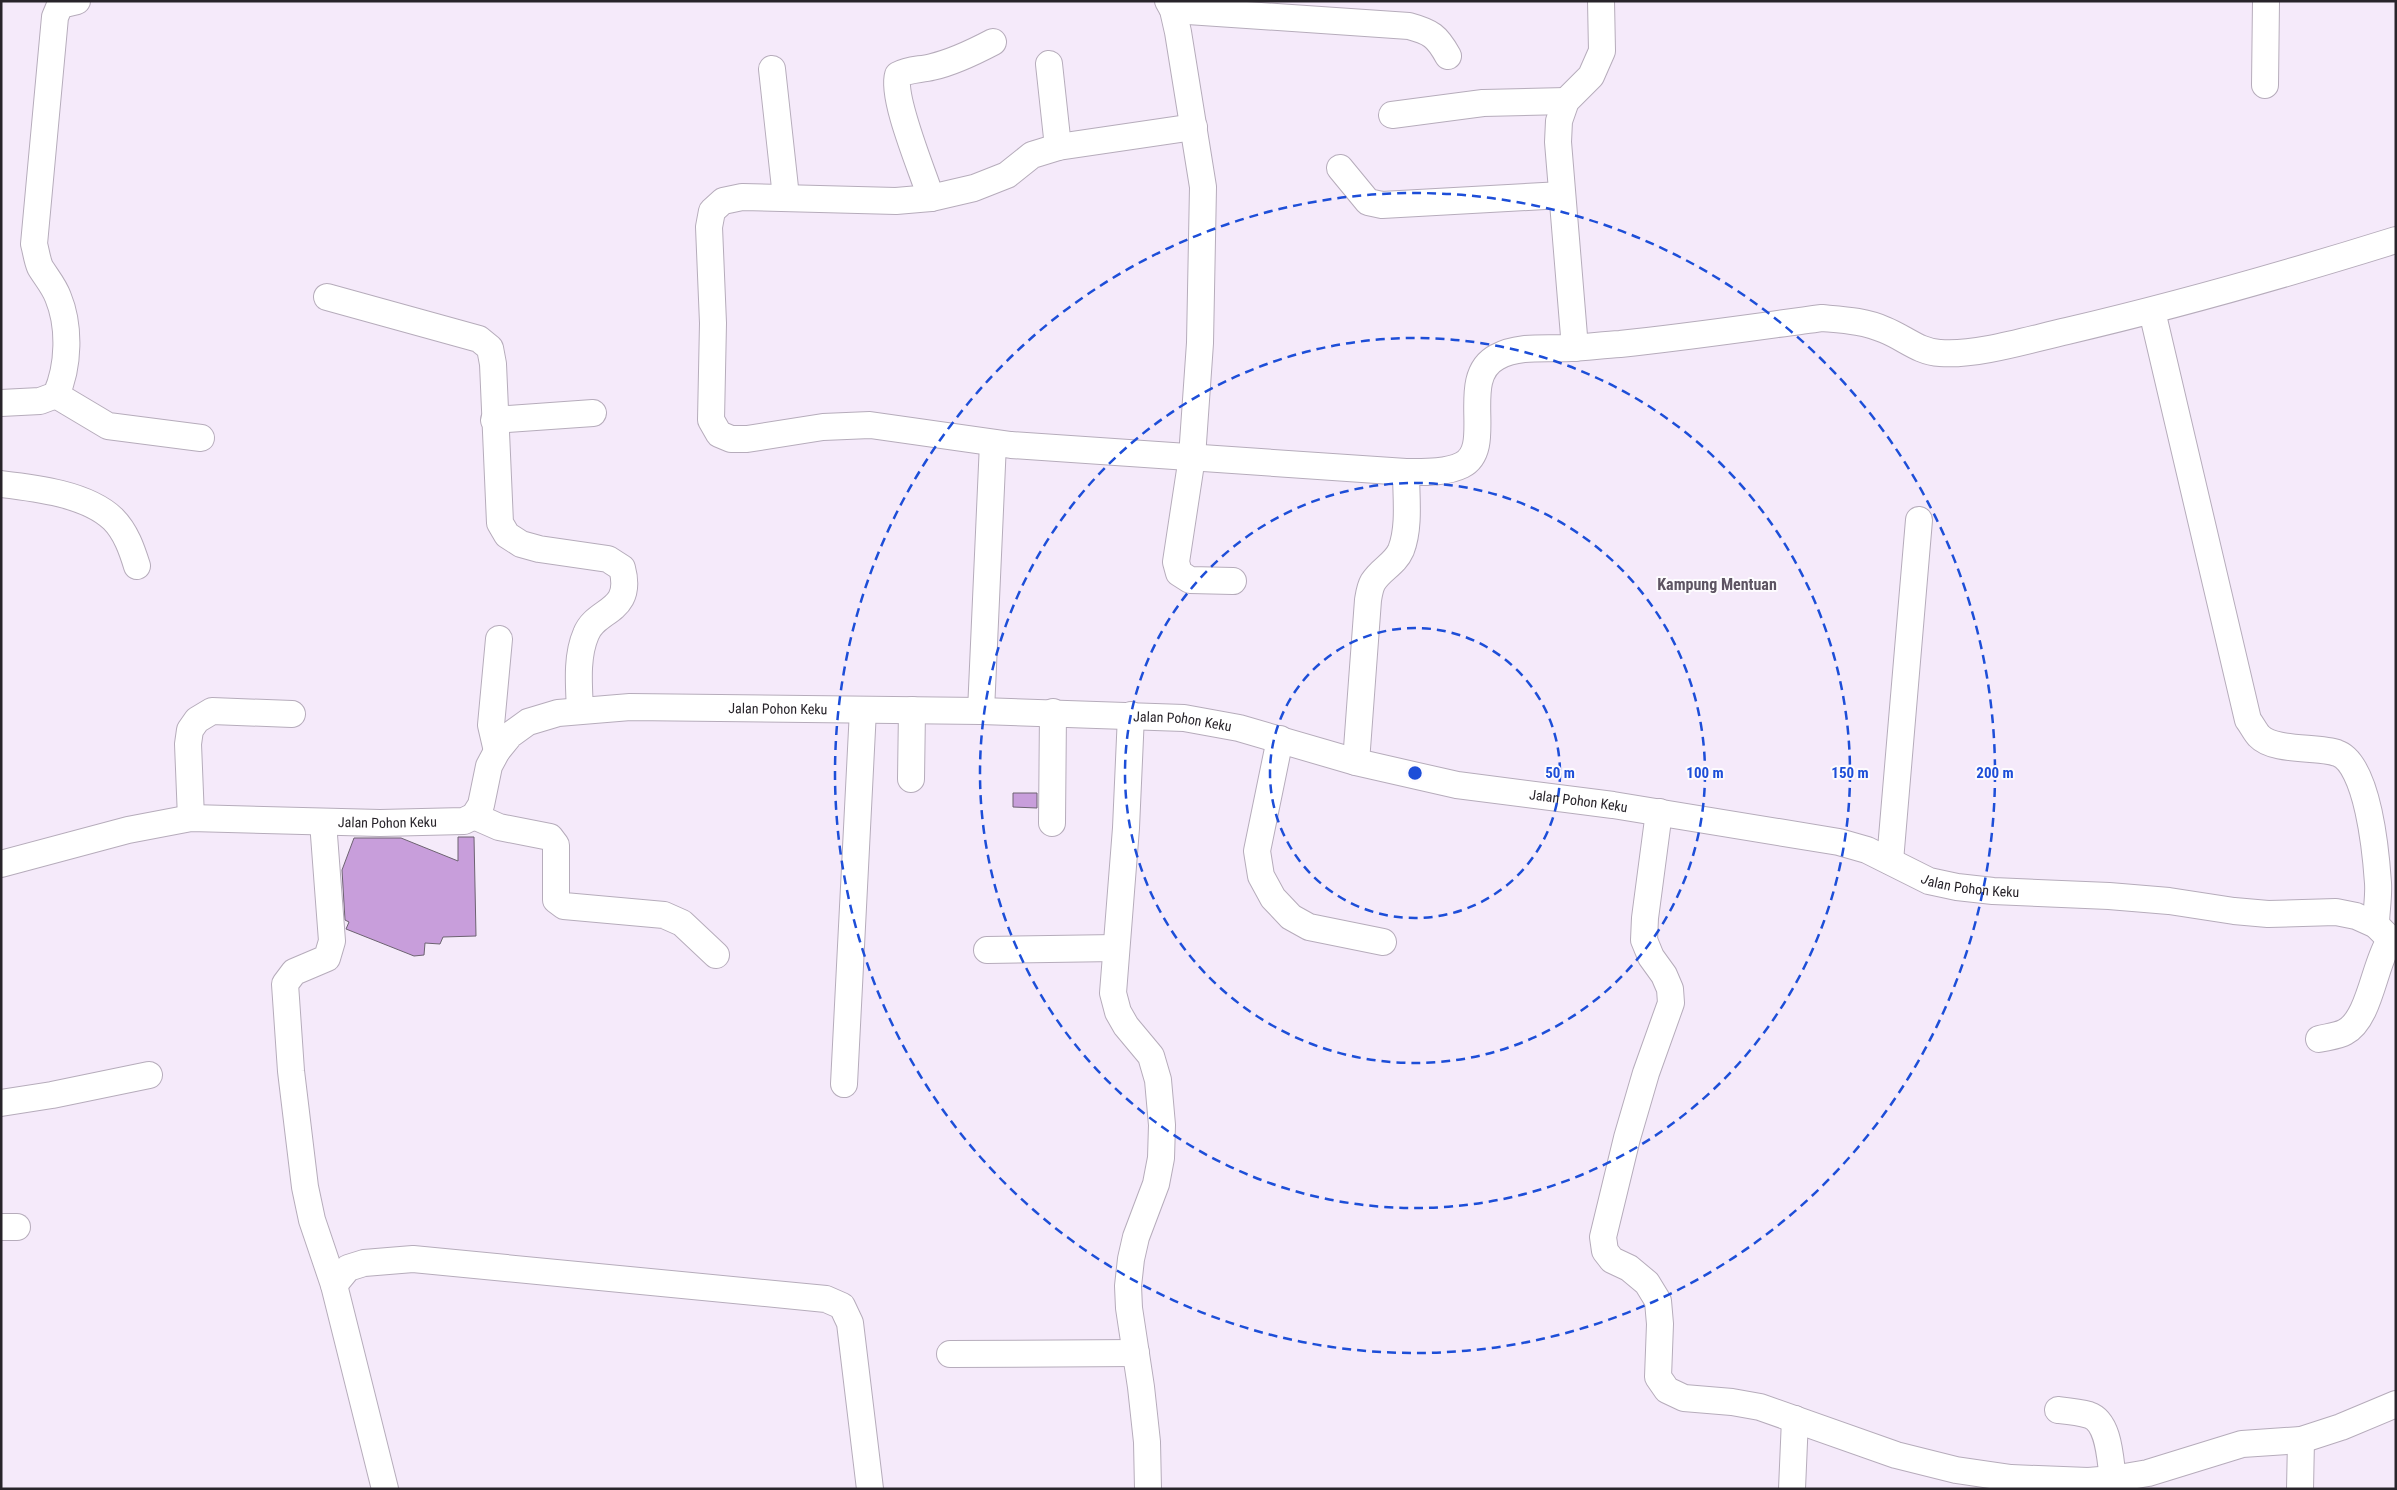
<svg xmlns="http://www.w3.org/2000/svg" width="2397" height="1490" font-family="'Roboto Condensed',sans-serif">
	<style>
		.building { fill: #c89edb; stroke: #6d6371 }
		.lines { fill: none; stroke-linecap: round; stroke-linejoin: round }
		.minor-casing { stroke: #b6acbb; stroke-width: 28 }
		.minor { stroke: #fff; stroke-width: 26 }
		.ring { fill: none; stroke: #1d4ed8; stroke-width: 2.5; stroke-dasharray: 9 6 }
		.labels { text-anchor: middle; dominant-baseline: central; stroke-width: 4; stroke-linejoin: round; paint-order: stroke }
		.street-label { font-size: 14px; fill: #28242a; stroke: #fdfbfe }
		.quarter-label { font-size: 16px; font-weight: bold; fill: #5d5462; stroke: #fdfbfe }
		.centre { fill: #1d4ed8; stroke: #fdfbfe; stroke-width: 2.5 }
		.ring-label { font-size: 15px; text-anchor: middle; font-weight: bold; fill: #1d4ed8; stroke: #fdfbfe; stroke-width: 4; stroke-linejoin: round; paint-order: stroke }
	</style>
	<rect width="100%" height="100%" fill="#f5eafa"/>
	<path class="building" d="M 1013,793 L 1037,793 L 1037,808 L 1013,807 Z
		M 458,837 L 474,837 L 476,936 L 443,937 L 440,944 L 425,943 L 424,955 L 414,956 L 346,929 L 349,922 L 345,920 L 342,870 L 354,838 L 401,838 L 458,861 Z"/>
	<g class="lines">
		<g class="minor-casing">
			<g id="minor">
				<path d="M 1168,1 L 1173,10 L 1178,32 L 1203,187 L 1200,343 L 1192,457 L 1176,562 L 1179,573 L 1190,580 L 1233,581"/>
				<path d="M 1173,10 L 1409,26 C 1431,32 1437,36 1448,56"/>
				<path d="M 1049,64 L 1058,147"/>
				<path d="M 772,69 L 786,197"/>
				<path d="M 2265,85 L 2266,1"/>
				<path d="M 1392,115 L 1483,103 L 1566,101"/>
				<path d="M 1194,127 L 1058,147 L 1032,155 L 1007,175 L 974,188 L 931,198 L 896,201 L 742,197 L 723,201 L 712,211 L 709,227 L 713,323 L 711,420 L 719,434 L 731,439 L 747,439 L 823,427 L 870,425 L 1011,445 L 1406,472 C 1423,472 1446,473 1462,465 C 1496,448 1457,378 1497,357 C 1518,345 1547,349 1571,348 C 1587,347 1604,345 1620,344 C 1687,337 1755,327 1822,318 C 1844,320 1865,321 1885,330 C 1905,338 1919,352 1940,353 C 1977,356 2031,339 2067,331 C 2178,305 2287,274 2396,240"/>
				<path d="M 1340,168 L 1368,202 L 1382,205 L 1562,195"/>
				<path d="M 931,198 C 923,172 891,98 898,75 C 909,69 920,70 932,67 C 954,62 974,52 993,42"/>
				<path d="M 327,297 L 479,339 L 490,348 L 493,364 L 500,523 L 507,535 L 521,544 L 539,549 L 608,559 L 622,568 C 634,613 596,608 586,634 C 576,657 579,686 580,710"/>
				<path d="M 2152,311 L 2248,720 C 2252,725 2255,732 2259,736 C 2274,752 2318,746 2337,753 C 2368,763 2376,854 2378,883 C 2379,897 2376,912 2376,925"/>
				<path d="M 1575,348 L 1558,142 L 1559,121 L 1566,101 L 1591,76 L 1602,51 L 1601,1"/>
				<path d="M 56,395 L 108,426 L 201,438"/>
				<path d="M 1,403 L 40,401 L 56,395 C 69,366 70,326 58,297 C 54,286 46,277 40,267 C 37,260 36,251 34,244 L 55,17 L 60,5 L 77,1"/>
				<path d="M 494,420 L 593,413"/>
				<path d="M 1,484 C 35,488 87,494 113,519 C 126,532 132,550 137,566"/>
				<path d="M 981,711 L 993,443"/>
				<path d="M 1131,715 L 1126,828 L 1113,993 L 1118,1012 L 1126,1026 L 1151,1056 L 1158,1080 L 1162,1125 L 1161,1158 L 1156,1184 L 1136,1237 L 1131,1259 L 1128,1286 L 1129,1308 L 1141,1387 L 1147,1442 L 1148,1489"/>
				<path d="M 1280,739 L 1257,851 L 1261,876 L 1273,898 L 1291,917 L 1309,927 L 1383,942"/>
				<path d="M 497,751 L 491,725 L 499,639"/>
				<path d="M 1356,762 L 1368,600 C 1369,594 1370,587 1373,582 C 1381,569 1395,564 1401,550 C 1410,527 1406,496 1406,472"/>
				<path d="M 911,779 L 912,710"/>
				<path d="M 1659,812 L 1645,918 L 1644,940 L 1651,957 L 1664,975 L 1670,989 L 1671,1003 L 1646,1073 L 1627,1138 L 1603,1237 L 1605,1251 L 1612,1260 L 1629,1268 L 1647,1283 L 1658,1301 L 1660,1324 L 1658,1377 L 1667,1390 L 1684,1398 L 1732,1402 L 1760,1407 L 1896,1455 L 1956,1470 L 2011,1478 L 2088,1481 L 2113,1479 L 2148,1473 L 2242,1444 L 2301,1440 L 2341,1427 L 2396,1404"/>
				<path d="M 474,816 L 499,827 L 550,837 L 556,845 L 556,900 L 564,906 L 664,915 L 682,923 L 716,955"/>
				<path d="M 191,818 L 188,744 L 190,730 L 197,720 L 212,711 L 292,714"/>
				<path d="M 323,822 L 332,941 L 327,958 L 294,972 L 285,984 L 291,1071 L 305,1187 L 312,1220 L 334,1285 L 385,1489"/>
				<path d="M 1052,823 L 1053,712"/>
				<path d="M 1890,861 L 1919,520"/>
				<path id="s1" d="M 1,864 L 128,830 L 191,818 L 380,823 L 464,821 L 474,816 L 481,805 L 489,766 L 497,751 L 510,735 L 528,722 L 558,713 L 630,707 L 981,711 L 1184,718 L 1239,728 L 1356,762 L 1457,785 L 1613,805 L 1839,842 L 1867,850 L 1929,881 L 1957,887 L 1993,891 L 2109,896 L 2169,901 L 2234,911 L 2268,914 L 2336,912 L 2356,916 L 2376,925 L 2396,945"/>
				<path d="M 987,950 L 1116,948"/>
				<path d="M 2319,1039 C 2327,1037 2338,1036 2345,1032 C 2370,1019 2374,964 2390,940"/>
				<path d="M 844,1084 L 863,710"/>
				<path d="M 1,1103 L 52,1095 L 149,1075"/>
				<path d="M 1,1227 L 17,1227"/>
				<path d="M 334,1285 L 348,1268 L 364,1263 L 413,1259 L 826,1299 L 842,1306 L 850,1323 L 870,1489"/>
				<path d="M 950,1354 L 1136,1353"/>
				<path d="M 2058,1410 C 2068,1411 2079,1412 2089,1415 C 2110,1422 2110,1461 2113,1479"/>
				<path d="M 1792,1489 L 1795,1419"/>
				<path d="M 2300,1489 L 2301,1440"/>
			</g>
		</g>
		<use href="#minor" class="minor"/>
	</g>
	<g class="ring">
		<circle cx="1415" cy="773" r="145"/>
		<circle cx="1415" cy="773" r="290"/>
		<circle cx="1415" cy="773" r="435"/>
		<circle cx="1415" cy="773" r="580"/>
	</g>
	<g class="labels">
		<g class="street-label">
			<text stroke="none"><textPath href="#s1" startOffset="844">Jalan Pohon Keku</textPath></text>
			<text stroke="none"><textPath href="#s1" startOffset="1249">Jalan Pohon Keku</textPath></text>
			<text stroke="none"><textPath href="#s1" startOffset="1654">Jalan Pohon Keku</textPath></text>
			<text stroke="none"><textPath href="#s1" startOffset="392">Jalan Pohon Keku</textPath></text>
			<text stroke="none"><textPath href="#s1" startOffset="2058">Jalan Pohon Keku</textPath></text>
		</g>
		<g class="quarter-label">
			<text x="1717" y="584">Kampung Mentuan</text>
		</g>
	</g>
	<circle cx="1415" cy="773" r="8" class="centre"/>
	<g class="ring-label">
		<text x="1560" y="778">50 m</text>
		<text x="1705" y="778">100 m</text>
		<text x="1850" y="778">150 m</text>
		<text x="1995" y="778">200 m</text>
	</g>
	<rect width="2397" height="1490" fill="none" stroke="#28242a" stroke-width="5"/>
</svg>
